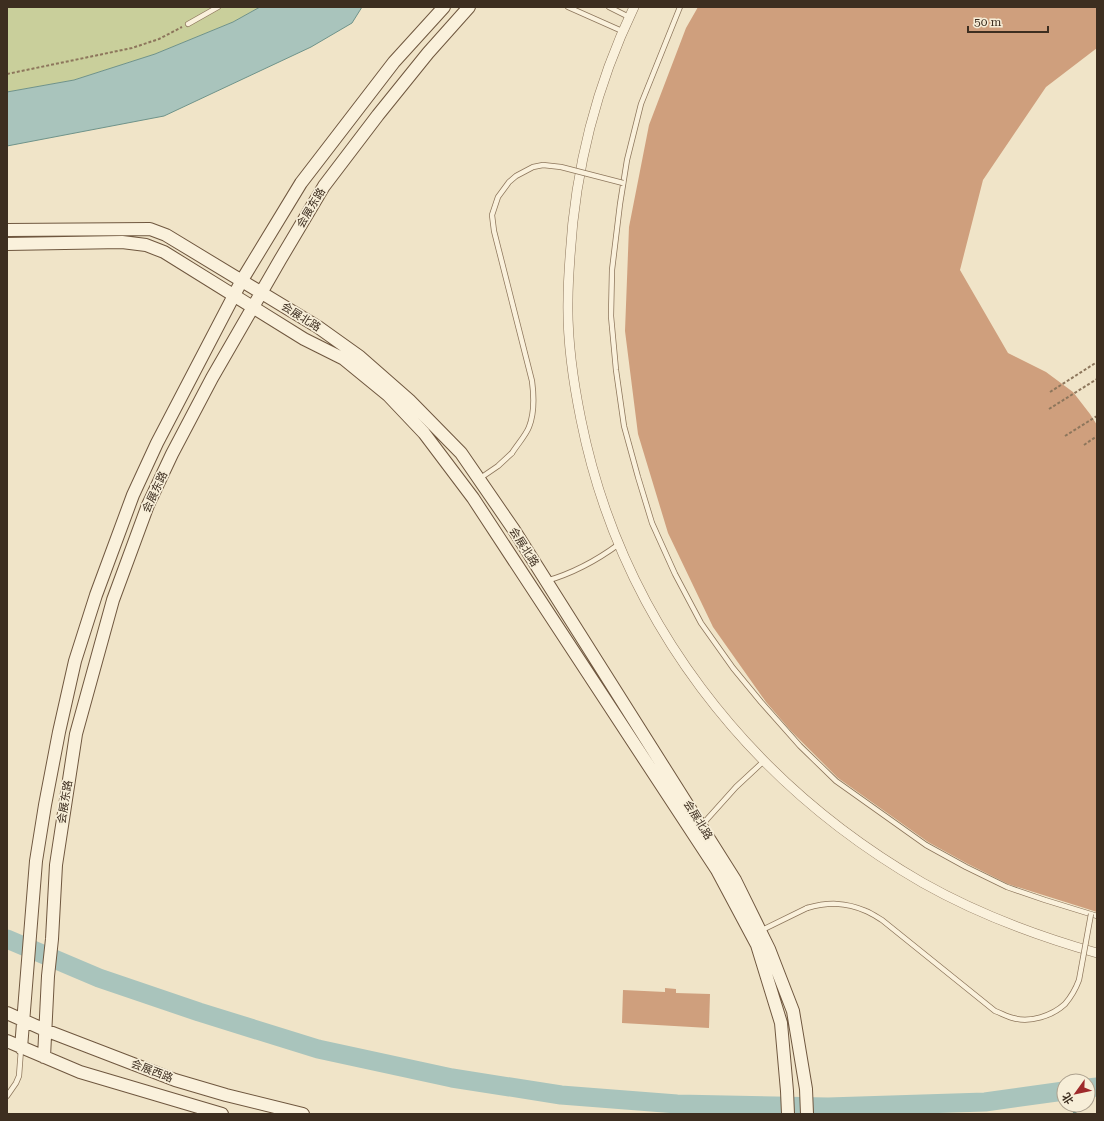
<svg xmlns="http://www.w3.org/2000/svg" width="1104" height="1121" font-family="'Roboto Serif','Noto Sans SC',serif">
	<style>
		.green { fill: #c9cf9b }
		.water { fill: #a9c4bc; stroke: #6f938a }
		.lines { fill: none; stroke-linecap: round; stroke-linejoin: round }
		.stream { stroke: #6f938a; stroke-width: 3 }
		.river { stroke: #a9c4bc; stroke-width: 19 }
		.building { fill: #cf9f7d }
		.lane-casing { stroke: #8d765c; stroke-width: 6 }
		.street-casing { stroke: #8d765c; stroke-width: 10 }
		.secondary-casing { stroke: #6f573f; stroke-width: 14 }
		.path { stroke: #8d765c; stroke-width: 2; stroke-dasharray: 3 2; stroke-linecap: butt }
		.lane { stroke: #faf1dc; stroke-width: 4.5 }
		.street { stroke: #faf1dc; stroke-width: 9 }
		.secondary { stroke: #faf1dc; stroke-width: 12 }
		.lane-bridge-casing { stroke: #8d765c; stroke-width: 6; stroke-linecap: butt }
		.lane-bridge { stroke: #faf1dc; stroke-width: 4.5 }
		.labels { text-anchor: middle; dominant-baseline: central; stroke-width: 3.5; stroke-linejoin: round; paint-order: stroke }
		.street-label { font-size: 11px; fill: #3d2e20; stroke: #f7eed8 }
	</style>
	<rect width="100%" height="100%" fill="#f0e4c8"/>
	<path class="green" d="M 7,7 L 260,7 L 233,22 L 155,54 L 74,80 L 7,92 Z"/>
	<path class="water" d="M 260,7 L 362,7 L 352,23 L 311,47 L 164,116 L 7,146 L 7,92 L 74,80 L 155,54 L 233,22 Z"/>
	<g class="lines">
		<path class="stream" d="M 1074,1114 L 1076,1110 L 1076,1105"/>
		<path class="river" d="M 7,939 L 99,978 L 199,1012 L 318,1049 L 452,1078 L 561,1095 L 677,1104 L 828,1107 L 985,1102 L 1064,1091
			M 1088,1088 L 1097,1087"/>
	</g>
	<path class="building" d="M 698,7 L 1097,7 L 1097,48 L 1046,87 L 983,180 L 960,270 L 1008,353 L 1046,372 L 1073,392 L 1090,414 L 1097,425 L 1097,912 L 1008,884 L 968,864 L 928,842 L 838,778 L 791,731 L 766,702 L 713,627 L 668,533 L 638,434 L 625,331 L 629,227 L 649,125 L 686,28 Z
		M 665,988 L 676,989 L 676,993 L 710,994 L 709,1028 L 622,1023 L 623,990 L 665,992 Z"/>
	<g class="lines">
		<g class="lane-casing">
			<path id="lane" d="M 568,7 L 622,31
				M 609,7 L 629,17
				M 680,7 L 641,104 L 627,160 L 620,204 L 612,270 L 611,316 L 616,370 L 624,426 L 638,477 L 652,523 L 675,574 L 701,623 L 733,668 L 761,702 L 800,746 L 836,781 L 926,845 L 966,867 L 1007,887 L 1045,900 L 1097,916
				M 188,24 L 218,7
				M 479,479 L 498,466 L 512,453
				M 546,581 C 574,573 596,561 619,544
				M 701,826 L 736,787 L 764,761
				M 762,930 L 807,908
				M 7,1096 L 16,1083 L 19,1076 L 21,1049"/>
		</g>
		<g class="street-casing">
			<path id="street" d="M 634,7 C 596,86 575,170 570,257 C 569,271 568,286 568,300 C 567,340 573,381 581,420 C 621,619 748,782 923,883 C 978,914 1037,936 1097,953"/>
		</g>
		<g class="secondary-casing">
			<path id="secondary" d="M 7,230 L 150,229 L 166,235 L 318,327 L 360,357 L 409,400 L 461,453 L 514,530 L 735,880 L 769,949 L 793,1011 L 806,1089 L 807,1114
				M 7,244 L 122,242 L 146,245 L 164,252 L 304,339 L 344,359 L 388,395 L 424,433 L 473,498 L 717,870 L 757,945 L 781,1023 L 787,1091 L 788,1114
				M 7,1013 L 45,1030 L 175,1080 L 226,1095 L 303,1114
				M 7,1041 L 80,1072 L 222,1114
				M 21,1048 L 36,861 L 45,805 L 59,732 L 75,661 L 96,595 L 133,495 L 157,443 L 242,280 L 301,183 L 394,62 L 444,7
				M 44,1057 L 48,976 L 52,939 L 56,865 L 76,734 L 113,600 L 148,505 L 172,454 L 212,378 L 280,260 L 324,186 L 378,115 L 428,53 L 469,7"/>
		</g>
		<path class="path" d="M 7,74 L 132,48 L 159,39 L 182,27
			M 1050,392 L 1097,362
			M 1049,409 L 1097,379
			M 1065,436 L 1097,416
			M 1084,445 L 1097,436"/>
		<use href="#lane" class="lane"/>
		<use href="#street" class="street"/>
		<use href="#secondary" class="secondary"/>
		<g class="lane-bridge-casing">
			<path id="lane-bridge" d="M 512,453 C 517,445 526,435 529,427 C 535,412 534,396 532,381 L 494,231 L 492,215 L 498,197 L 509,182 L 516,176 L 533,167 L 543,165 L 561,167 L 623,183
				M 807,908 C 828,902 845,902 866,911 C 871,913 877,917 882,920 L 995,1011 C 1001,1013 1007,1017 1013,1018 C 1030,1023 1052,1016 1065,1004 C 1071,997 1076,988 1079,980 L 1091,914"/>
		</g>
		<use href="#lane-bridge" class="lane-bridge"/>
	</g>
	<g class="labels">
		<g class="street-label">
			<text transform="translate(311 208) rotate(-59)">会展东路</text>
			<text transform="translate(301 317) rotate(32)">会展北路</text>
			<text transform="translate(155 492) rotate(-65)">会展东路</text>
			<text transform="translate(524 547) rotate(57)">会展北路</text>
			<text transform="translate(65 802) rotate(-81)">会展东路</text>
			<text transform="translate(698 820) rotate(58)">会展北路</text>
			<text transform="translate(152 1071) rotate(21)">会展西路</text>
		</g>
	</g>
	<rect width="1104" height="1121" fill="none" stroke="#3d2e20" stroke-width="16"/>
	<g transform="translate(1076 1093) rotate(237)"><circle r="19" fill="#f7eed8" stroke="#ada18e"/>
	<path d="M0-3L7 15L0 10L-7 15Z" fill="#9e2a2b"/>
	<text y="-6" font-size="11" font-weight="bold" text-anchor="middle" fill="#3d2e20">北</text>
	</g>
	<path d="M968 26v6h80v-6" fill="none" stroke="#3d2e20" stroke-width="2"/>
	<text x="974" y="26" font-size="12" fill="#3d2e20" stroke="#f7eed8" stroke-width="3" paint-order="stroke">50 m</text>
</svg>
